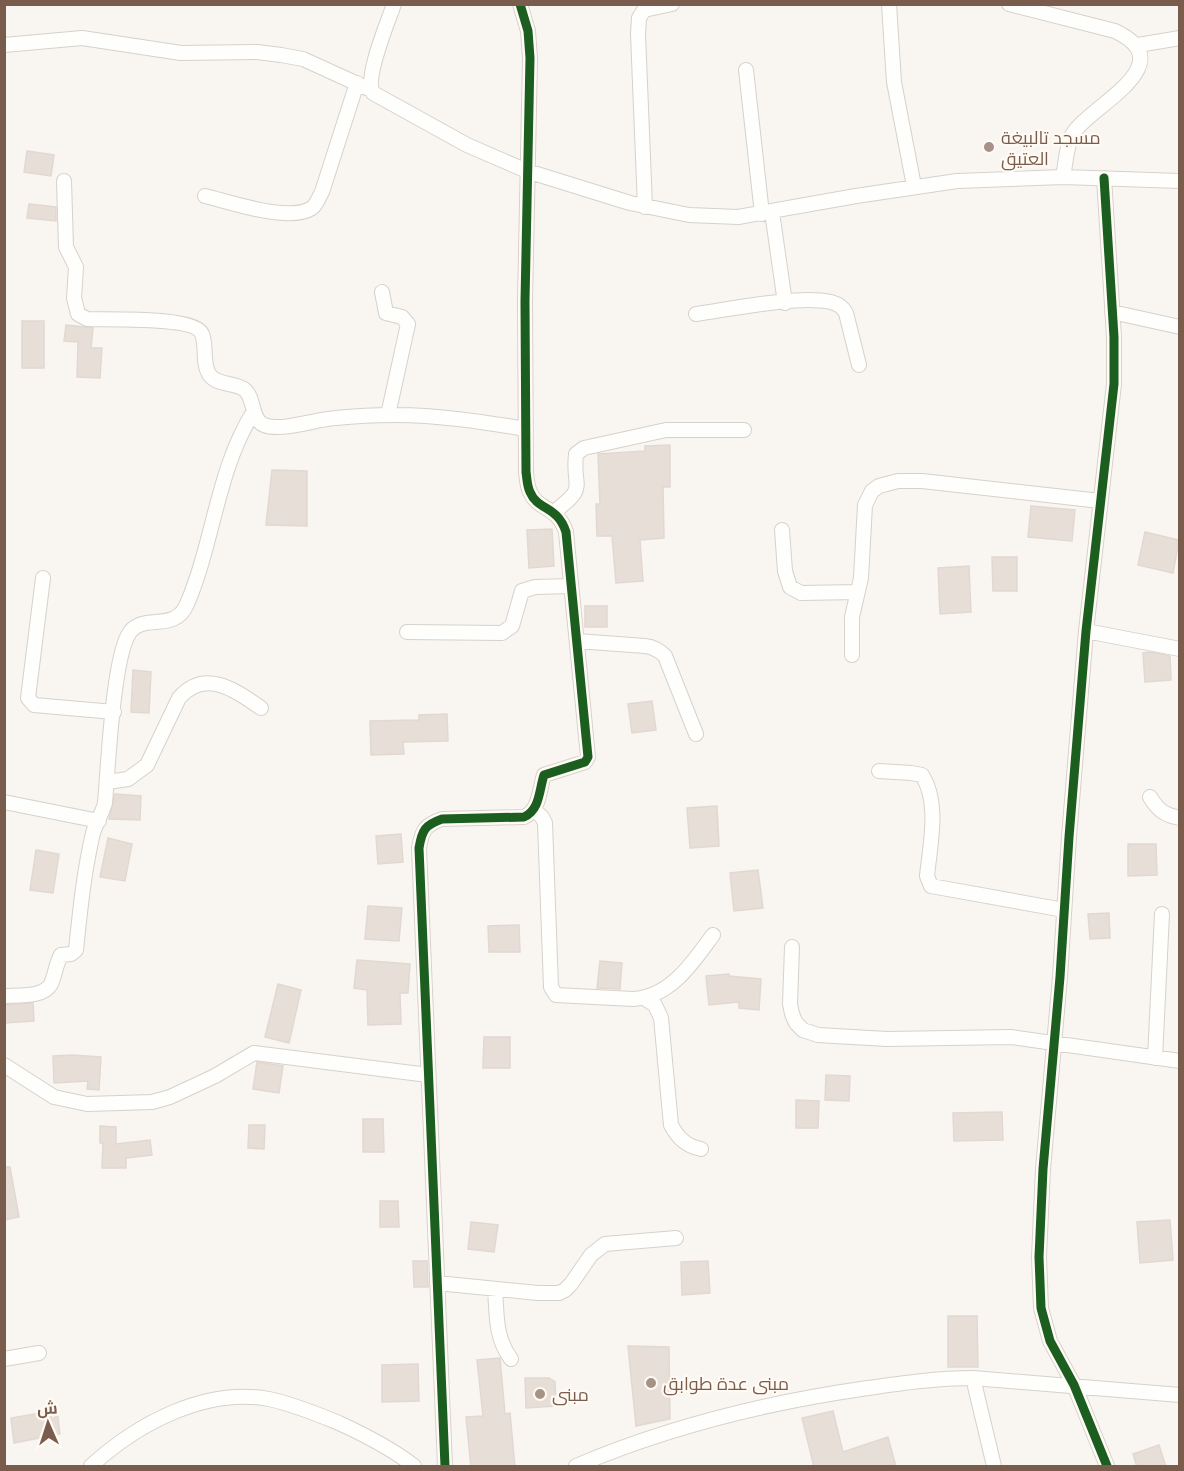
<svg xmlns="http://www.w3.org/2000/svg" width="1184" height="1471" font-family="Roboto,Cairo,sans-serif">
	<style>
		.building { fill: #e6ded7; stroke: #e2d8d2; stroke-width: 1.5 }
		.lines { fill: none; stroke-linecap: round; stroke-linejoin: round }
		.street-casing { stroke: #d7d1cb; stroke-width: 16 }
		.street { stroke: #fefefd; stroke-width: 14 }
		.cycleway-casing { stroke: #fffaf3; stroke-width: 13 }
		.cycleway { stroke: #1b5e20; stroke-width: 9 }
		.poi-dot { fill: #a69286; stroke: #fffaf3; stroke-width: 2 }
		.labels { text-anchor: middle; dominant-baseline: central; stroke-width: 4.5; stroke-linejoin: round; paint-order: stroke }
		.poi-label { font-size: 18px; fill: #7a5c4d; stroke: #fffaf3; text-anchor: start }
	</style>
	<rect width="100%" height="100%" fill="#f9f5f0"/>
	<path class="building" d="M 27,151 L 54,155 L 51,176 L 24,172 Z
		M 29,204 L 56,207 L 56,221 L 27,218 Z
		M 22,321 L 44,321 L 44,368 L 22,368 Z
		M 66,325 L 93,328 L 91,348 L 102,348 L 100,378 L 77,377 L 78,342 L 64,341 Z
		M 670,445 L 670,487 L 663,487 L 664,538 L 640,540 L 643,581 L 616,583 L 612,536 L 597,536 L 596,504 L 600,504 L 598,454 L 645,451 L 645,446 Z
		M 272,470 L 307,471 L 307,526 L 266,525 Z
		M 1031,506 L 1075,510 L 1072,541 L 1028,537 Z
		M 552,529 L 554,566 L 529,568 L 527,530 Z
		M 1145,532 L 1179,540 L 1173,573 L 1138,565 Z
		M 992,557 L 1017,557 L 1017,591 L 993,591 Z
		M 969,566 L 971,612 L 940,614 L 938,568 Z
		M 585,606 L 607,606 L 607,627 L 585,627 Z
		M 1150,652 L 1170,656 L 1171,680 L 1145,682 L 1143,653 Z
		M 133,670 L 151,672 L 149,713 L 131,712 Z
		M 652,701 L 656,730 L 632,733 L 628,704 Z
		M 447,714 L 448,741 L 403,742 L 404,754 L 371,755 L 370,721 L 419,720 L 419,715 Z
		M 115,794 L 141,796 L 140,820 L 109,819 Z
		M 717,806 L 719,846 L 690,848 L 687,808 Z
		M 401,834 L 403,862 L 378,864 L 376,836 Z
		M 108,838 L 132,844 L 125,881 L 100,877 Z
		M 1128,844 L 1156,844 L 1157,875 L 1128,876 Z
		M 36,850 L 59,854 L 53,893 L 30,890 Z
		M 758,870 L 763,908 L 734,911 L 730,873 Z
		M 368,906 L 402,908 L 399,941 L 365,939 Z
		M 1109,913 L 1110,938 L 1090,939 L 1088,914 Z
		M 519,925 L 520,952 L 489,952 L 488,926 Z
		M 357,960 L 410,964 L 408,993 L 400,993 L 401,1024 L 368,1025 L 367,990 L 354,988 Z
		M 600,961 L 622,963 L 620,989 L 597,988 Z
		M 729,974 L 729,976 L 761,979 L 759,1010 L 739,1008 L 739,1002 L 709,1005 L 706,976 Z
		M 278,984 L 301,990 L 289,1043 L 265,1037 Z
		M 33,1003 L 34,1021 L 4,1023 L 4,1005 Z
		M 484,1037 L 510,1037 L 510,1068 L 483,1068 Z
		M 72,1055 L 101,1057 L 99,1090 L 87,1089 L 88,1081 L 54,1083 L 53,1056 Z
		M 257,1062 L 283,1066 L 279,1093 L 253,1089 Z
		M 826,1075 L 850,1076 L 849,1101 L 825,1100 Z
		M 796,1100 L 819,1101 L 818,1128 L 796,1128 Z
		M 1002,1112 L 1003,1140 L 954,1141 L 953,1113 Z
		M 363,1119 L 383,1119 L 384,1152 L 363,1152 Z
		M 249,1125 L 265,1125 L 264,1149 L 248,1148 Z
		M 100,1126 L 116,1127 L 116,1144 L 150,1140 L 152,1155 L 126,1158 L 126,1168 L 102,1168 L 103,1143 L 100,1143 Z
		M 4,1167 L 10,1167 L 19,1217 L 4,1220 Z
		M 380,1201 L 398,1201 L 399,1227 L 380,1227 Z
		M 1170,1220 L 1173,1260 L 1140,1263 L 1137,1222 Z
		M 471,1222 L 498,1225 L 494,1252 L 468,1249 Z
		M 413,1261 L 427,1261 L 428,1287 L 414,1287 Z
		M 708,1261 L 710,1293 L 682,1295 L 681,1262 Z
		M 948,1316 L 977,1316 L 978,1367 L 948,1367 Z
		M 628,1346 L 669,1347 L 670,1419 L 636,1426 Z
		M 500,1358 L 505,1414 L 510,1413 L 515,1467 L 471,1467 L 466,1417 L 483,1416 L 477,1360 Z
		M 418,1364 L 419,1401 L 382,1402 L 382,1365 Z
		M 525,1378 L 549,1378 L 555,1382 L 556,1406 L 526,1408 Z
		M 57,1410 L 60,1434 L 14,1443 L 11,1418 Z
		M 833,1411 L 843,1452 L 888,1437 L 896,1467 L 814,1467 L 802,1418 Z
		M 1159,1445 L 1166,1467 L 1137,1467 L 1133,1454 Z"/>
	<g class="lines">
		<g class="street-casing">
			<path id="street" d="M 394,4 C 388,22 364,78 373,93 L 467,145 L 527,171 L 630,203 L 689,215 L 738,217 L 856,196 L 957,181 L 1063,177 L 1180,181
				M 889,4 L 894,82 L 914,186
				M 1009,4 L 1115,31 C 1184,64 1092,105 1074,132 C 1066,144 1066,163 1063,177
				M 4,45 L 82,38 L 181,53 L 257,52 L 281,55 L 303,59 L 371,90
				M 1138,45 L 1180,38
				M 746,70 L 762,214
				M 1104,178 L 1114,337 L 1114,384 L 1086,631 L 1069,837 L 1060,977 L 1043,1169 L 1039,1257 L 1041,1308 L 1050,1341 L 1074,1385 L 1107,1466
				M 64,181 L 66,247 L 76,267 L 74,298 L 78,314 L 87,319 C 106,320 195,316 202,334 C 207,346 202,363 209,374 C 216,386 236,382 245,390 C 255,399 251,420 264,425 C 282,432 316,419 336,418 C 355,416 376,415 395,415 C 438,415 483,422 526,429
				M 205,196 C 231,202 289,223 312,208 C 317,204 319,197 322,192 L 357,83
				M 645,207 L 638,34 L 639,18 L 644,10 L 672,4
				M 772,212 L 785,303
				M 382,292 L 386,313 L 402,317 L 408,324 L 388,415
				M 1112,312 L 1180,327
				M 696,314 C 732,309 797,295 831,302 C 838,304 843,307 846,313 L 859,365
				M 554,512 C 589,485 572,490 576,454 L 584,448 L 666,430 L 744,430
				M 782,530 L 785,571 L 790,587 L 801,593 L 857,592
				M 43,578 L 28,698 L 34,705 L 114,712
				M 1086,631 L 1180,649
				M 407,632 L 502,633 L 512,626 L 522,591 L 535,587 L 571,586
				M 577,641 L 645,646 C 654,647 659,650 665,656 L 696,734
				M 852,655 L 852,617 L 861,578 L 865,505 L 872,491 L 879,486 L 898,481 L 922,481 L 1100,501
				M 879,771 L 911,773 L 922,775 C 940,803 930,845 927,876 L 931,886 L 1064,910
				M 107,782 L 128,779 L 147,765 L 179,698 C 205,668 235,690 261,708
				M 1150,797 C 1158,810 1164,815 1180,818
				M 4,802 L 99,821
				M 534,810 L 542,817 L 545,823 L 551,987 L 556,995 L 633,999 C 671,997 693,962 713,935
				M 792,947 L 790,1004 L 792,1014 L 796,1023 L 803,1030 L 818,1035 L 887,1039 L 1011,1037 L 1180,1061
				M 4,996 C 18,995 43,998 51,984 C 55,975 56,964 61,955 L 71,954 L 76,950 C 80,911 84,871 93,833 C 96,823 102,814 105,803 C 108,769 113,655 130,632 C 144,613 175,633 187,604 C 214,541 217,469 254,411
				M 644,998 L 655,1005 L 661,1018 L 671,1125 C 678,1138 686,1146 701,1149
				M 1155,1058 L 1162,914
				M 4,1065 L 54,1097 L 87,1104 L 152,1102 L 170,1097 L 215,1076 L 254,1053 L 428,1075
				M 437,1283 L 538,1293 L 559,1293 L 565,1290 L 571,1284 L 591,1255 L 605,1244 L 676,1238
				M 495,1289 C 497,1316 495,1337 511,1359
				M 4,1359 L 39,1353
				M 973,1378 L 994,1466
				M 91,1466 C 137,1424 205,1387 269,1399 C 293,1404 317,1414 339,1423 C 365,1435 391,1448 414,1466
				M 445,1466 L 419,848 C 422,830 425,825 442,819 L 524,817 C 540,810 539,790 544,775 L 585,762 L 588,757 L 566,532 C 557,505 538,511 530,492 C 527,486 527,479 526,472 L 525,301 L 530,58 L 528,31 L 520,4
				M 576,1466 C 668,1427 769,1402 868,1388 C 903,1383 938,1378 973,1378 L 1180,1395"/>
		</g>
		<use href="#street" class="street"/>
		<g class="cycleway-casing">
			<path id="cycleway" d="M 1104,178 L 1114,337 L 1114,384 L 1086,631 L 1069,837 L 1060,977 L 1043,1169 L 1039,1257 L 1041,1308 L 1050,1341 L 1074,1385 L 1107,1466
				M 445,1466 L 419,848 C 422,830 425,825 442,819 L 524,817 C 540,810 539,790 544,775 L 585,762 L 588,757 L 566,532 C 557,505 538,511 530,492 C 527,486 527,479 526,472 L 525,301 L 530,58 L 528,31 L 520,4"/>
		</g>
		<use href="#cycleway" class="cycleway"/>
	</g>
	<g class="poi-dot">
		<circle cx="989" cy="147" r="6"/>
		<circle cx="651" cy="1383" r="6"/>
		<circle cx="540" cy="1394" r="6"/>
	</g>
	<g class="labels">
		<g class="poi-label">
			<text x="1001" y="137">مسجد تالبيغة<tspan x="1001" dy="21">العتيق</tspan></text>
			<text x="663" y="1383">مبنى عدة طوابق</text>
			<text x="552" y="1394">مبنى</text>
		</g>
	</g>
	<rect width="1184" height="1471" fill="none" stroke="#7a5c4d" stroke-width="12"/>
	<g transform="translate(48 1423) rotate(357)" stroke="#fffaf3" stroke-width="4.5" paint-order="stroke">
	<path d="M0-4.5L10 22L0 15L-10 22Z" fill="#7a5c4d"/>
	<text y="-9" font-size="16" font-weight="bold" text-anchor="middle" fill="#7a5c4d">ش</text>
	</g>
</svg>
